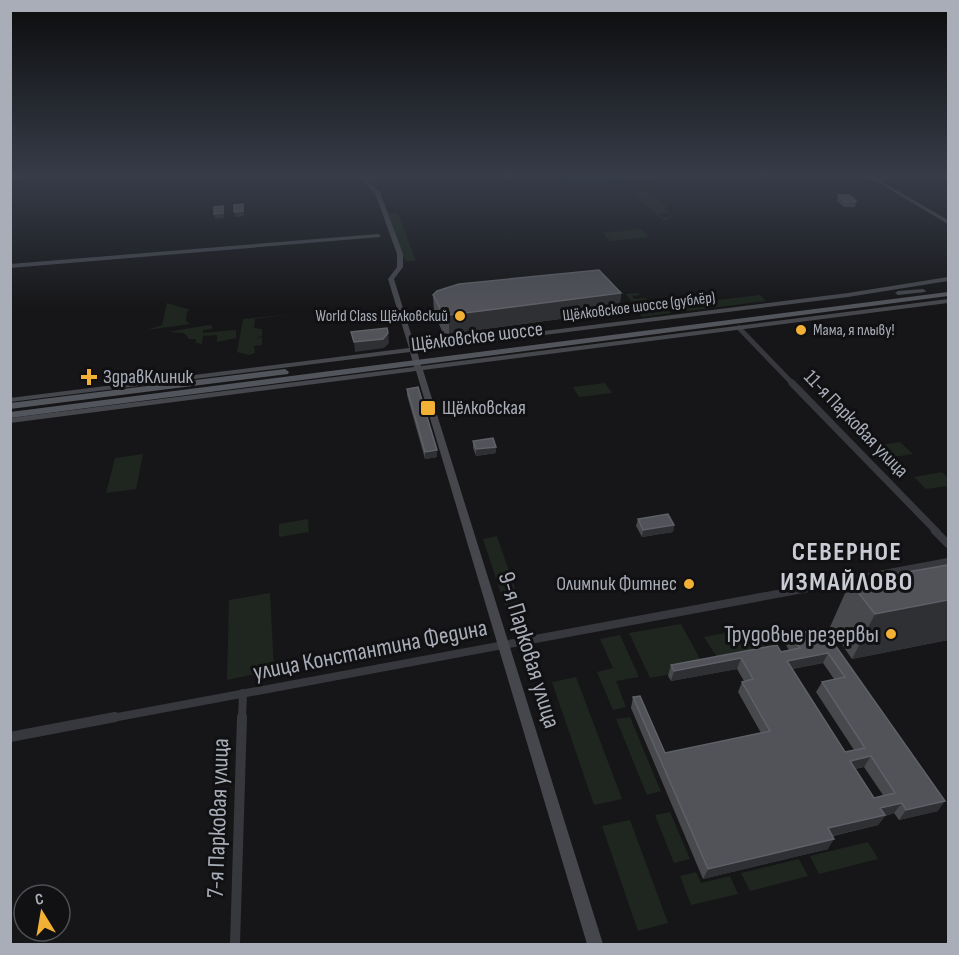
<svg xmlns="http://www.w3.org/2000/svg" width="959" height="955" font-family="'Sofia Sans Condensed',sans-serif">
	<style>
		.green { fill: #1e261f }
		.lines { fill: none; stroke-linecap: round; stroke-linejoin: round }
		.street-far3 { stroke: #37383d; stroke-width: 5 }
		.street-far2 { stroke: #37383d; stroke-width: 7 }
		.street-far1 { stroke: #37383d; stroke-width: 8 }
		.street { stroke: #37383d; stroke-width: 10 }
		.secondary { fill: #45474d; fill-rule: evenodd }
		.primary { fill: #53555c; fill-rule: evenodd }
		.wall { fill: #47494d; fill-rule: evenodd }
		.shaded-wall { fill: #2f3033 }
		.building { fill: #525359; stroke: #5f6168; stroke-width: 1.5; fill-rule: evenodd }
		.poi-dot { fill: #f2b134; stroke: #111113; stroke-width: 2 }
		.labels { text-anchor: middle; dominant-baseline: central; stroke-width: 6; stroke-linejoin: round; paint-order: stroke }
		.far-street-label { font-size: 16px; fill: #a8adb8; stroke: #111113 }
		.far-poi-label { font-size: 16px; fill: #a8adb8; stroke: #111113; text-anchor: end }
		.street-label { font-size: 20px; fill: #a8adb8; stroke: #111113 }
		.poi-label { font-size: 20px; fill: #a8adb8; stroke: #111113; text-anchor: start }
		.near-poi-label { font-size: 24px; fill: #a8adb8; stroke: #111113; text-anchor: end }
		.near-street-label { font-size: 24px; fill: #a8adb8; stroke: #111113 }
		.district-label { font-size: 26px; font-weight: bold; letter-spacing: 1.5px; fill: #c9ccd4; stroke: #111113 }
	</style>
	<rect width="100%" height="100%" fill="#161618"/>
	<path class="green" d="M 577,176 L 680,176 L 575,185 L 567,177 Z
		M 649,191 L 668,207 L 664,208 L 669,212 L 658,214 L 663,218 L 674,216 L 664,221 L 632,193 Z
		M 392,213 L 398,213 L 416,261 L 405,261 L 388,215 Z
		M 641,229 L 648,237 L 610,241 L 603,233 Z
		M 638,293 L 640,295 L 632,296 L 634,299 L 646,298 L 654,308 L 665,307 L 671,313 L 642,317 L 626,294 Z
		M 760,295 L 766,301 L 681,312 L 676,305 Z
		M 167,303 L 191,310 L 187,311 L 186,321 L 190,324 L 147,330 L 162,325 Z
		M 294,314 L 255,319 L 254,328 L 262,329 L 262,336 L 254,339 L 262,337 L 262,345 L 254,346 L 255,353 L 249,355 L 237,352 L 243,319 Z
		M 208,325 L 212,326 L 212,329 L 203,330 L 203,333 L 236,330 L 236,338 L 217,342 L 217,335 L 203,336 L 202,344 L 196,343 L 196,339 L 189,339 L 184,333 L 168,332 Z
		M 605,383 L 612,393 L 579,397 L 573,387 Z
		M 900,442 L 913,454 L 887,458 L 875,446 Z
		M 143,454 L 136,489 L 106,493 L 115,458 Z
		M 942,472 L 948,478 L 948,486 L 926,489 L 914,477 Z
		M 308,519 L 309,532 L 279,537 L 279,524 Z
		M 497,536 L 527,624 L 512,627 L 483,539 Z
		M 270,593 L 274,670 L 227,680 L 229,600 Z
		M 681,624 L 705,668 L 650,678 L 629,633 Z
		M 753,628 L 769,653 L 718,659 L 704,637 Z
		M 620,635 L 639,677 L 616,681 L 626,707 L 613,710 L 597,672 L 613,668 L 600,639 Z
		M 576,677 L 622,799 L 594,805 L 552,682 Z
		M 630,717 L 659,787 L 661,791 L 647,795 L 616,719 Z
		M 670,812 L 690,859 L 674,863 L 655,815 Z
		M 630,820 L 668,923 L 638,931 L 602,826 Z
		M 868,842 L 878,859 L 819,874 L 810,856 Z
		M 799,859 L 808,876 L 750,891 L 741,873 Z
		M 696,872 L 701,883 L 730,876 L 738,894 L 691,905 L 680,876 Z"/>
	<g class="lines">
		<path class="street-far3" d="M 739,328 L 794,385"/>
		<path class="street-far2" d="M 792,383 L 937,532"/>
		<path class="street-far1" d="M 935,531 L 948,544
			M 107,719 L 948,562
			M 242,719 L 243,693"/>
		<path class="street" d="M 10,737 L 115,717
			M 235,944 L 242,717"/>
		<path class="secondary" d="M 10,176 L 24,176 L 22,177 L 10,177 Z
			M 358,176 L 362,176 L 380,192 L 403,254 L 403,267 L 394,279 L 415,347 L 848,293 L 948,277 L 948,281 L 848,297 L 417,351 L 421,366 L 948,299 L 948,303 L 423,370 L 603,944 L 587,944 L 416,371 L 10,423 L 10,418 L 414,367 L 410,352 L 10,402 L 10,398 L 409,348 L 388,279 L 397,267 L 397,254 L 375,193 Z
			M 867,176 L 872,176 L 948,220 L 948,224 Z
			M 378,234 L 380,235 L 380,237 L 10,268 L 10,264 Z
			M 923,289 L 926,291 L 925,292 L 898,295 L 895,293 L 898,291 Z"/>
		<path class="primary" d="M 948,292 L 948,296 L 10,418 L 10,412 Z
			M 285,369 L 289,372 L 288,374 L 10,409 L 10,403 Z"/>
	</g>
	<path class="wall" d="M 838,195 L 856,201 L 855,207 L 844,207 L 837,201 Z
		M 621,293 L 619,311 L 449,334 L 443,333 L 434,313 L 433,295 Z
		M 407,389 L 437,450 L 437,457 L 425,459 L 407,395 Z
		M 473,441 L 496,447 L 496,453 L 476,456 L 473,448 Z
		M 638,519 L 674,525 L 673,532 L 642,537 L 636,526 Z
		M 948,565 L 948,640 L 852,659 L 830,627 L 850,582 Z
		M 823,628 L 938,811 L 899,820 L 894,813 L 885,816 L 878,825 L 833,836 L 828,849 L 703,879 L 631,708 L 633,697 L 665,753 L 761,733 L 738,692 L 742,682 L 744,681 L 737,669 L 671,681 L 668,676 L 671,665 L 789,650 L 786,645 L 790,635 ZM 823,663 L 834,679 L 822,682 L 816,692 L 854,750 L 845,752 L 792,669 ZM 864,767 L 883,795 L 874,798 L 855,769 Z"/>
	<path class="shaded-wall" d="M 243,204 L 244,216 L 236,217 L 234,212 Z
		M 223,206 L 224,218 L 215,219 L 214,214 Z
		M 621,293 L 619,311 L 449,334 L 449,315 Z
		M 388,333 L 389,343 L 384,348 L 355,352 L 354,342 Z
		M 496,447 L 496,453 L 476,456 L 476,449 Z
		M 437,450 L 437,457 L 425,459 L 425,452 Z
		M 674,525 L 673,532 L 642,537 L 643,530 Z
		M 948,600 L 948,640 L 852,659 L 875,614 Z
		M 828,653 L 823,663 L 782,671 L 787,661 Z
		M 741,658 L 737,669 L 671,681 L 674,671 Z
		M 871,756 L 864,767 L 844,771 L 850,761 Z
		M 945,801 L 938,811 L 899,820 L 906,810 Z
		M 902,803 L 894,813 L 885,816 L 878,825 L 822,838 L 828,828 L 880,808 Z
		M 834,839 L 828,849 L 703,879 L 708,869 Z"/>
	<path class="building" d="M 838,195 L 849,195 L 856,201 L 845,202 Z
		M 243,204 L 243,211 L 234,212 L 234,205 Z
		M 223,206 L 223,213 L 214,214 L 214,207 Z
		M 599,270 L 621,293 L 449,315 L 443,314 L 433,295 L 437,291 L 459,284 Z
		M 387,328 L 388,333 L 383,339 L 354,342 L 351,332 Z
		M 418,387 L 437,450 L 425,452 L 407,389 Z
		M 493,438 L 496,447 L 476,449 L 473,441 Z
		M 668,514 L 674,525 L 643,530 L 638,519 Z
		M 948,565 L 948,600 L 875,614 L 850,582 Z
		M 823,628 L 945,801 L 906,810 L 902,803 L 880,808 L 885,815 L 828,828 L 834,839 L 708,869 L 633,697 L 640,696 L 665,753 L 770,731 L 742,682 L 753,679 L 741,658 L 674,671 L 671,665 L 777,645 L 781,652 L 800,648 L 790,635 ZM 828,653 L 845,677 L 822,682 L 865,748 L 845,752 L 787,661 ZM 871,756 L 895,793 L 874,798 L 850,761 Z"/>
	<linearGradient id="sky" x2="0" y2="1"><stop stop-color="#0c0c0d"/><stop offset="0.57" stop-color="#363c48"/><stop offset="1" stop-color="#363c48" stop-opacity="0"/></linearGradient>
	<rect width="959" height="309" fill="url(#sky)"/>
	<g class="poi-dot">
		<circle cx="460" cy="316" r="6"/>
		<circle cx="801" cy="330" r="6"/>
		<path d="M86 368h6v6h6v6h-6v6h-6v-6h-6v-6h6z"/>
		<rect x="420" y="400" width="16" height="16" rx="3"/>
		<circle cx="689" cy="584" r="6"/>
		<circle cx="891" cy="634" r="6"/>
	</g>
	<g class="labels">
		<g class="far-street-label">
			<text transform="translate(639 307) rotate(-7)">Щёлковское шоссе (дублёр)</text>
		</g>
		<g class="far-poi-label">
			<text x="448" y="316">World Class Щёлковский</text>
			<text x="813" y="330" text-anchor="start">Мама, я плыву!</text>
		</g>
		<g class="street-label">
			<text transform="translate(477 337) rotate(-7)">Щёлковское шоссе</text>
			<text transform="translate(856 424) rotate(46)">11-я Парковая улица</text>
		</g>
		<g class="poi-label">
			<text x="103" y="377">ЗдравКлиник</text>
			<text x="442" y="408">Щёлковская</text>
			<text x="677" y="584" text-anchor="end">Олимпик Фитнес</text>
		</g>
		<g class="near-poi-label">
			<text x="879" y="634">Трудовые резервы</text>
		</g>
		<g class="near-street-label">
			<text transform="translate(370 650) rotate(-11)">улица Константина Федина</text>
			<text transform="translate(529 650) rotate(73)">9-я Парковая улица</text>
			<text transform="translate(218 818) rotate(-88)">7-я Парковая улица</text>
		</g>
		<g class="district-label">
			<text x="847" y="552">СЕВЕРНОЕ<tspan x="847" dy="30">ИЗМАЙЛОВО</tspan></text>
		</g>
	</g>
	<rect width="959" height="955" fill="none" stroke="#a8adb8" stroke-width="24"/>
	<g transform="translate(42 913) rotate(349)"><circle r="28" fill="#111113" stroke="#4d4f55" stroke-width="1.5"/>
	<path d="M0-4.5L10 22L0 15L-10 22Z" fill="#f2b134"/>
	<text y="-9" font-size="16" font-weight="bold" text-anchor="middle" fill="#a8adb8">С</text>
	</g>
</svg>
